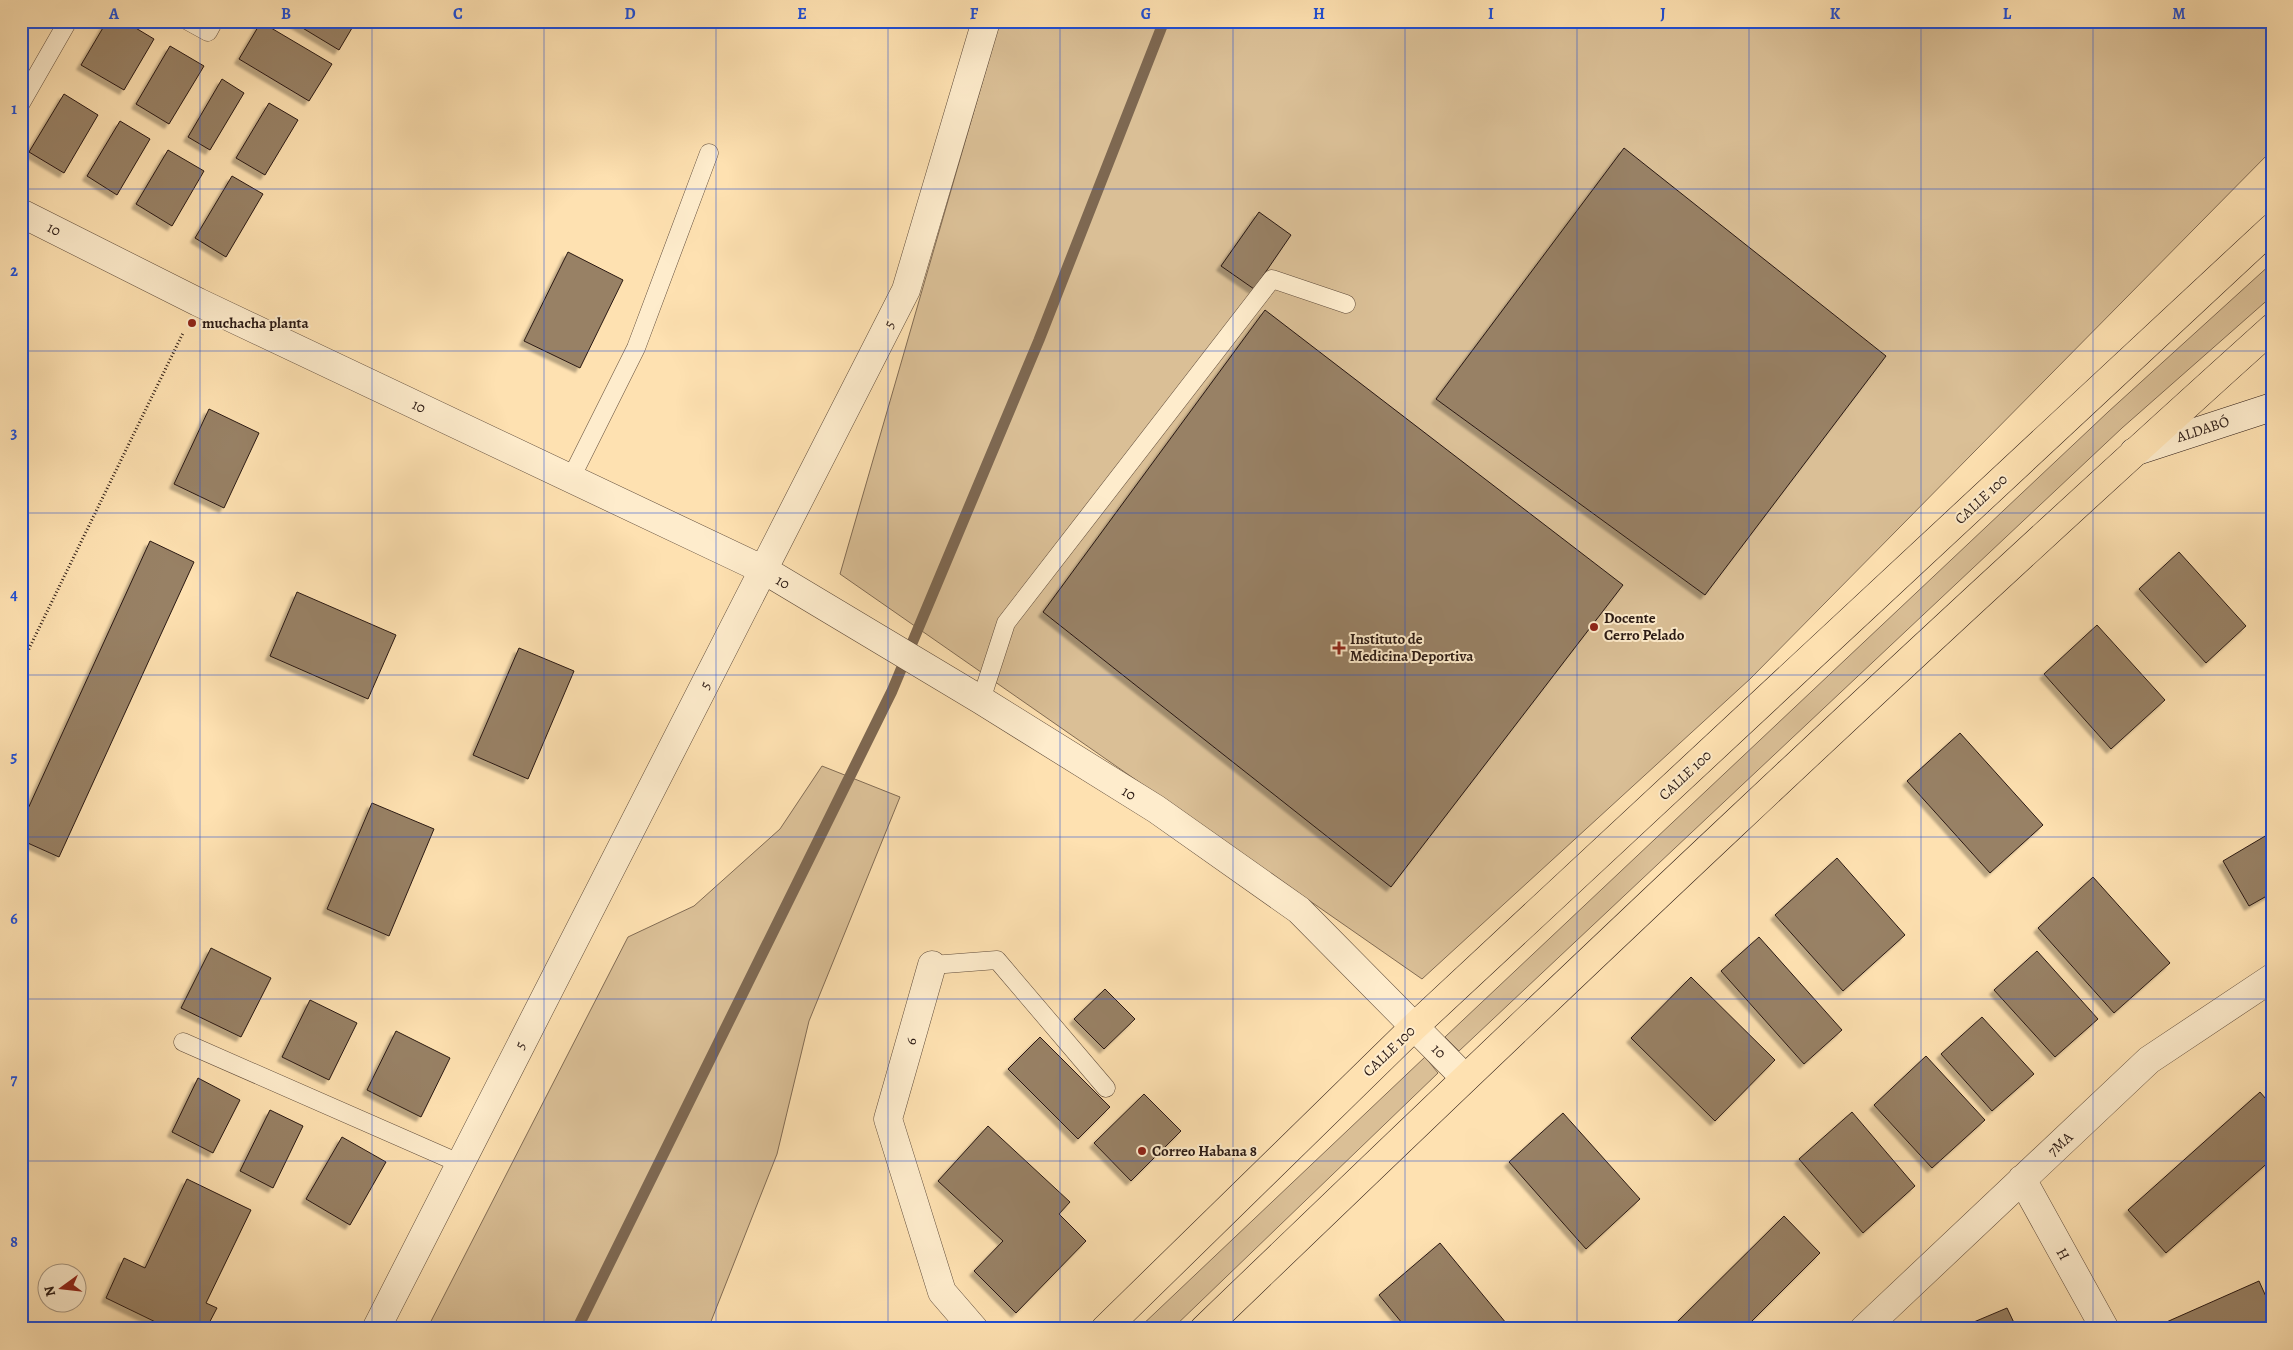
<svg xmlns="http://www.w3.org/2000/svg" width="2293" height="1350" font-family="Alegreya,serif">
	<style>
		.green { fill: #dabf96; stroke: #826c54 }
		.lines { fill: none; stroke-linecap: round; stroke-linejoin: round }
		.stream { stroke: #7e6851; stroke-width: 11 }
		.building { fill: #988165; stroke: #2a1913; filter: url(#shadow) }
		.lane-casing { stroke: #5f4b3a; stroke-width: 19 }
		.street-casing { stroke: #5f4b3a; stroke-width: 29 }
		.secondary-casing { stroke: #2a1913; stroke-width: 29 }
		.highway-casing { stroke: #2a1913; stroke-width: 29 }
		.path { stroke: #2a1913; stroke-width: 3; stroke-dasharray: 1 2.5; stroke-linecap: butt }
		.lane { stroke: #feeccc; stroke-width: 18 }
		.street { stroke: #feeccc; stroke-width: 28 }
		.secondary { stroke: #feeccc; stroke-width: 28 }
		.highway { stroke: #fee1b1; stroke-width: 28 }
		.grid { fill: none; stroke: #1d4ed8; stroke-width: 1; stroke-opacity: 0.55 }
		.poi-dot { fill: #8f2418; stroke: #feeccc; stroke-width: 2 }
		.labels { text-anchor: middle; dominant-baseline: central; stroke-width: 4; stroke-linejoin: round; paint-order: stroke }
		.street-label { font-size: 15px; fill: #2a1913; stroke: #feeccc }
		.poi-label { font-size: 15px; font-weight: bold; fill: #2a1913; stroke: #feeccc; text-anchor: start }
		.neatline { fill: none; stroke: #1d4ed8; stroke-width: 2 }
		.grid-label { font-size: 16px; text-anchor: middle; font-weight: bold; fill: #1d4ed8 }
	</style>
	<defs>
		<filter id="shadow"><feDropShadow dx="-4.5" dy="4.5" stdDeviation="1" flood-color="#0004"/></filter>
	</defs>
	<rect width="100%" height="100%" fill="#fee1b1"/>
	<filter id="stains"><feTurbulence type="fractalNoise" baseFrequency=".004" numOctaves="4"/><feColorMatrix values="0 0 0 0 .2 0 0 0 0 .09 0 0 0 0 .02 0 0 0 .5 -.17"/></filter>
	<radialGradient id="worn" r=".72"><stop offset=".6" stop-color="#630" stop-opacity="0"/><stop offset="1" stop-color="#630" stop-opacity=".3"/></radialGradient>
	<path class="green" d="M 1000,21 L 2272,21 L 2272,150 L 1750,679 L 1422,979 L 840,574 Z
		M 2272,263 L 2272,296 L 2122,428 L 1459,1051 L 1445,1037 L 2108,412 Z
		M 822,766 L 900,797 L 809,1021 L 777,1154 L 708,1329 L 427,1329 L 628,937 L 694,906 L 780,829 Z
		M 1425,1057 L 1438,1073 L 1172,1329 L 1138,1329 Z"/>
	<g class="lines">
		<path class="stream" d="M 577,1329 L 892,691 L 1039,340 L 1164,21"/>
	</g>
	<path class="building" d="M 107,21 L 124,21 L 154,39 L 124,90 L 81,65 Z
		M 291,21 L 351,21 L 355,23 L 339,50 Z
		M 261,22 L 332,64 L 309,101 L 239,59 Z
		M 170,46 L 204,66 L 169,124 L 136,104 Z
		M 222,79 L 244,93 L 210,150 L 188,137 Z
		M 64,94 L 98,115 L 64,173 L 29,152 Z
		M 269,103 L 298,120 L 265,175 L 236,158 Z
		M 120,121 L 150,139 L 117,195 L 87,176 Z
		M 1624,148 L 1886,356 L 1705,595 L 1436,399 Z
		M 168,150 L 204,171 L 172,226 L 136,204 Z
		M 232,176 L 263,194 L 226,257 L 195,238 Z
		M 1259,212 L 1291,235 L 1254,289 L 1221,266 Z
		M 568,252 L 623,280 L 580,368 L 524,341 Z
		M 1265,310 L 1623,585 L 1391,887 L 1043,612 Z
		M 209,409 L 259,433 L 224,508 L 174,484 Z
		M 150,541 L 194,562 L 59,857 L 21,840 L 21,824 Z
		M 2179,552 L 2246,626 L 2206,663 L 2139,589 Z
		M 297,592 L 396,635 L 368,699 L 270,656 Z
		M 2097,625 L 2165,700 L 2111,749 L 2044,674 Z
		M 519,648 L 574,671 L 528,779 L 473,755 Z
		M 1960,733 L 2043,825 L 1990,873 L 1907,781 Z
		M 372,803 L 434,829 L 389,936 L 327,909 Z
		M 2272,832 L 2272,893 L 2249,906 L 2223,861 Z
		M 1837,858 L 1905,935 L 1843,991 L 1775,915 Z
		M 2093,877 L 2170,963 L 2114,1013 L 2038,928 Z
		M 1759,937 L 1842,1030 L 1804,1064 L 1721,971 Z
		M 211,948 L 271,978 L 241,1037 L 181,1008 Z
		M 2037,951 L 2098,1019 L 2055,1057 L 1994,990 Z
		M 1691,977 L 1775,1060 L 1715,1121 L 1631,1038 Z
		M 1105,989 L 1135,1019 L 1104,1049 L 1074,1019 Z
		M 310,1000 L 357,1023 L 329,1080 L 282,1057 Z
		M 1982,1017 L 2034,1074 L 1992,1111 L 1941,1054 Z
		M 396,1031 L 450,1058 L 421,1117 L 367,1090 Z
		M 1040,1037 L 1110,1107 L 1078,1139 L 1008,1069 Z
		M 1926,1056 L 1985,1120 L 1932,1168 L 1874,1105 Z
		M 198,1078 L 240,1100 L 213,1153 L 172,1132 Z
		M 2260,1092 L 2272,1106 L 2272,1159 L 2166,1253 L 2128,1210 Z
		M 1144,1094 L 1181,1131 L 1131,1181 L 1094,1143 Z
		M 270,1110 L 303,1126 L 273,1188 L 240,1171 Z
		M 1852,1112 L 1915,1186 L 1863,1233 L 1799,1159 Z
		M 1563,1113 L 1640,1199 L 1586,1249 L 1509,1162 Z
		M 988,1126 L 1070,1202 L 1059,1214 L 1086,1241 L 1016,1313 L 974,1271 L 1003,1241 L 938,1181 Z
		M 342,1137 L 386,1162 L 350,1225 L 306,1199 Z
		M 187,1179 L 251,1210 L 206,1303 L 217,1308 L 206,1329 L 170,1329 L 106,1298 L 124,1258 L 145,1268 Z
		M 1784,1216 L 1820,1253 L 1744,1329 L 1670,1329 Z
		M 1440,1243 L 1511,1329 L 1407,1329 L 1379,1295 Z
		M 2259,1281 L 2272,1310 L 2272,1329 L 2165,1329 L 2162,1324 Z
		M 2007,1308 L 2017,1329 L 1963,1329 L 1962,1327 Z"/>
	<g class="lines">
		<g class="lane-casing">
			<path id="lane" d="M 188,21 L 208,32 L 214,21
				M 21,103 L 68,21
				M 571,478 L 636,348 L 709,153
				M 981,700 L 1006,623 L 1272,279 L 1346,304
				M 932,965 L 997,960 L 1106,1088
				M 183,1042 L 459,1163"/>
		</g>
		<g class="street-casing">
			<path id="street" d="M 21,213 L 198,302 L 764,570 L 981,700 L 1156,809 L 1299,910 L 1465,1078
				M 932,965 L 888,1119 L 942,1292 L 974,1329
				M 2022,1179 L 2105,1329
				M 376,1329 L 906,290 L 986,21
				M 1864,1329 L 2149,1060 L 2272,978"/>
		</g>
		<g class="secondary-casing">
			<path id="secondary" d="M 2134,452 L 2272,407"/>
		</g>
		<g class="highway-casing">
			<path id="highway" d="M 1105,1329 L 1415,1026 L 2272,228
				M 1204,1329 C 1555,991 1909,655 2272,328"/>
		</g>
		<path class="path" d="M 21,665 L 183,333"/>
		<use href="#lane" class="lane"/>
		<use href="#street" class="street"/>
		<use href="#secondary" class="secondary"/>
		<use href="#highway" class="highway"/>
	</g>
	<path class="grid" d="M 200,21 L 200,1329M 372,21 L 372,1329M 544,21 L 544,1329M 716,21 L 716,1329M 888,21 L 888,1329M 1060,21 L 1060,1329M 1233,21 L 1233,1329M 1405,21 L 1405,1329M 1577,21 L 1577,1329M 1749,21 L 1749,1329M 1921,21 L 1921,1329M 2093,21 L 2093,1329M 21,189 L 2272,189M 21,351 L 2272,351M 21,513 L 2272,513M 21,675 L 2272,675M 21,837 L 2272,837M 21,999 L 2272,999M 21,1161 L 2272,1161"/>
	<g class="poi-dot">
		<circle cx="192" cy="323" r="5"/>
		<circle cx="1594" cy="627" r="5"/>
		<path d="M1336.5 640.5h5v5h5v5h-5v5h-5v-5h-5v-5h5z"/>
		<circle cx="1142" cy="1151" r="5"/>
	</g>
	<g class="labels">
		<g class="street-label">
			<text transform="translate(54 229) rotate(27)">10</text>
			<text transform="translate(889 324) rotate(-63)">5</text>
			<text transform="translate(419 406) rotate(25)">10</text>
			<text transform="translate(2203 429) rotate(-18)">ALDABÓ</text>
			<text transform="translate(1981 499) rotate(-43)">CALLE 100</text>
			<text transform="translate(783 582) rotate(31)">10</text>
			<text transform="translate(705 685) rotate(-63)">5</text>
			<text transform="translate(1685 775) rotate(-43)">CALLE 100</text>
			<text transform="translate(1129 793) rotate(32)">10</text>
			<text transform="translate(911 1041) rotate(-74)">6</text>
			<text transform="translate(520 1045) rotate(-63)">5</text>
			<text transform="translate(1389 1051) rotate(-44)">CALLE 100</text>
			<text transform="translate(1439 1051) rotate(46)">10</text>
			<text transform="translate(2060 1144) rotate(-43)">7MA</text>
			<text transform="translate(2063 1254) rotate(61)">H</text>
		</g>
		<g class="poi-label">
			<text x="202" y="323">muchacha planta</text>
			<text x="1604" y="618">Docente<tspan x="1604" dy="17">Cerro Pelado</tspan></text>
			<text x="1350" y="639">Instituto de<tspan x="1350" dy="17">Medicina Deportiva</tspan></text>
			<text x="1152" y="1151">Correo Habana 8</text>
		</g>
	</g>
	<rect width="2293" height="1350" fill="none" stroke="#fee1b1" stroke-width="55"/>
	<g transform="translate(62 1288) rotate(255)"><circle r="24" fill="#feeccc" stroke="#a99882"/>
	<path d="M0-4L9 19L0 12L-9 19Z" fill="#8f2418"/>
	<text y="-8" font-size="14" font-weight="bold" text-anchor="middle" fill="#2a1913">N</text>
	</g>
	<rect x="28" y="28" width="2238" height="1294" class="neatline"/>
	<g class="grid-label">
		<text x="114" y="19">A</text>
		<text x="286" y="19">B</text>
		<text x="458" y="19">C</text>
		<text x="630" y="19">D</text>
		<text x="802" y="19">E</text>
		<text x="974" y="19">F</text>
		<text x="1146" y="19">G</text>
		<text x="1319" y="19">H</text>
		<text x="1491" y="19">I</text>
		<text x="1663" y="19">J</text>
		<text x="1835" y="19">K</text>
		<text x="2007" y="19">L</text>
		<text x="2179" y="19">M</text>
		<text x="14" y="114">1</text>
		<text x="14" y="276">2</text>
		<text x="14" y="438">3</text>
		<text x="14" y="600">4</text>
		<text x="14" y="762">5</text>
		<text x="14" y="924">6</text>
		<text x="14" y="1085">7</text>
		<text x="14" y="1247">8</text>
	</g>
	<rect width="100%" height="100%" filter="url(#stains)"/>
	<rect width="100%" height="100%" fill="url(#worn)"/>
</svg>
